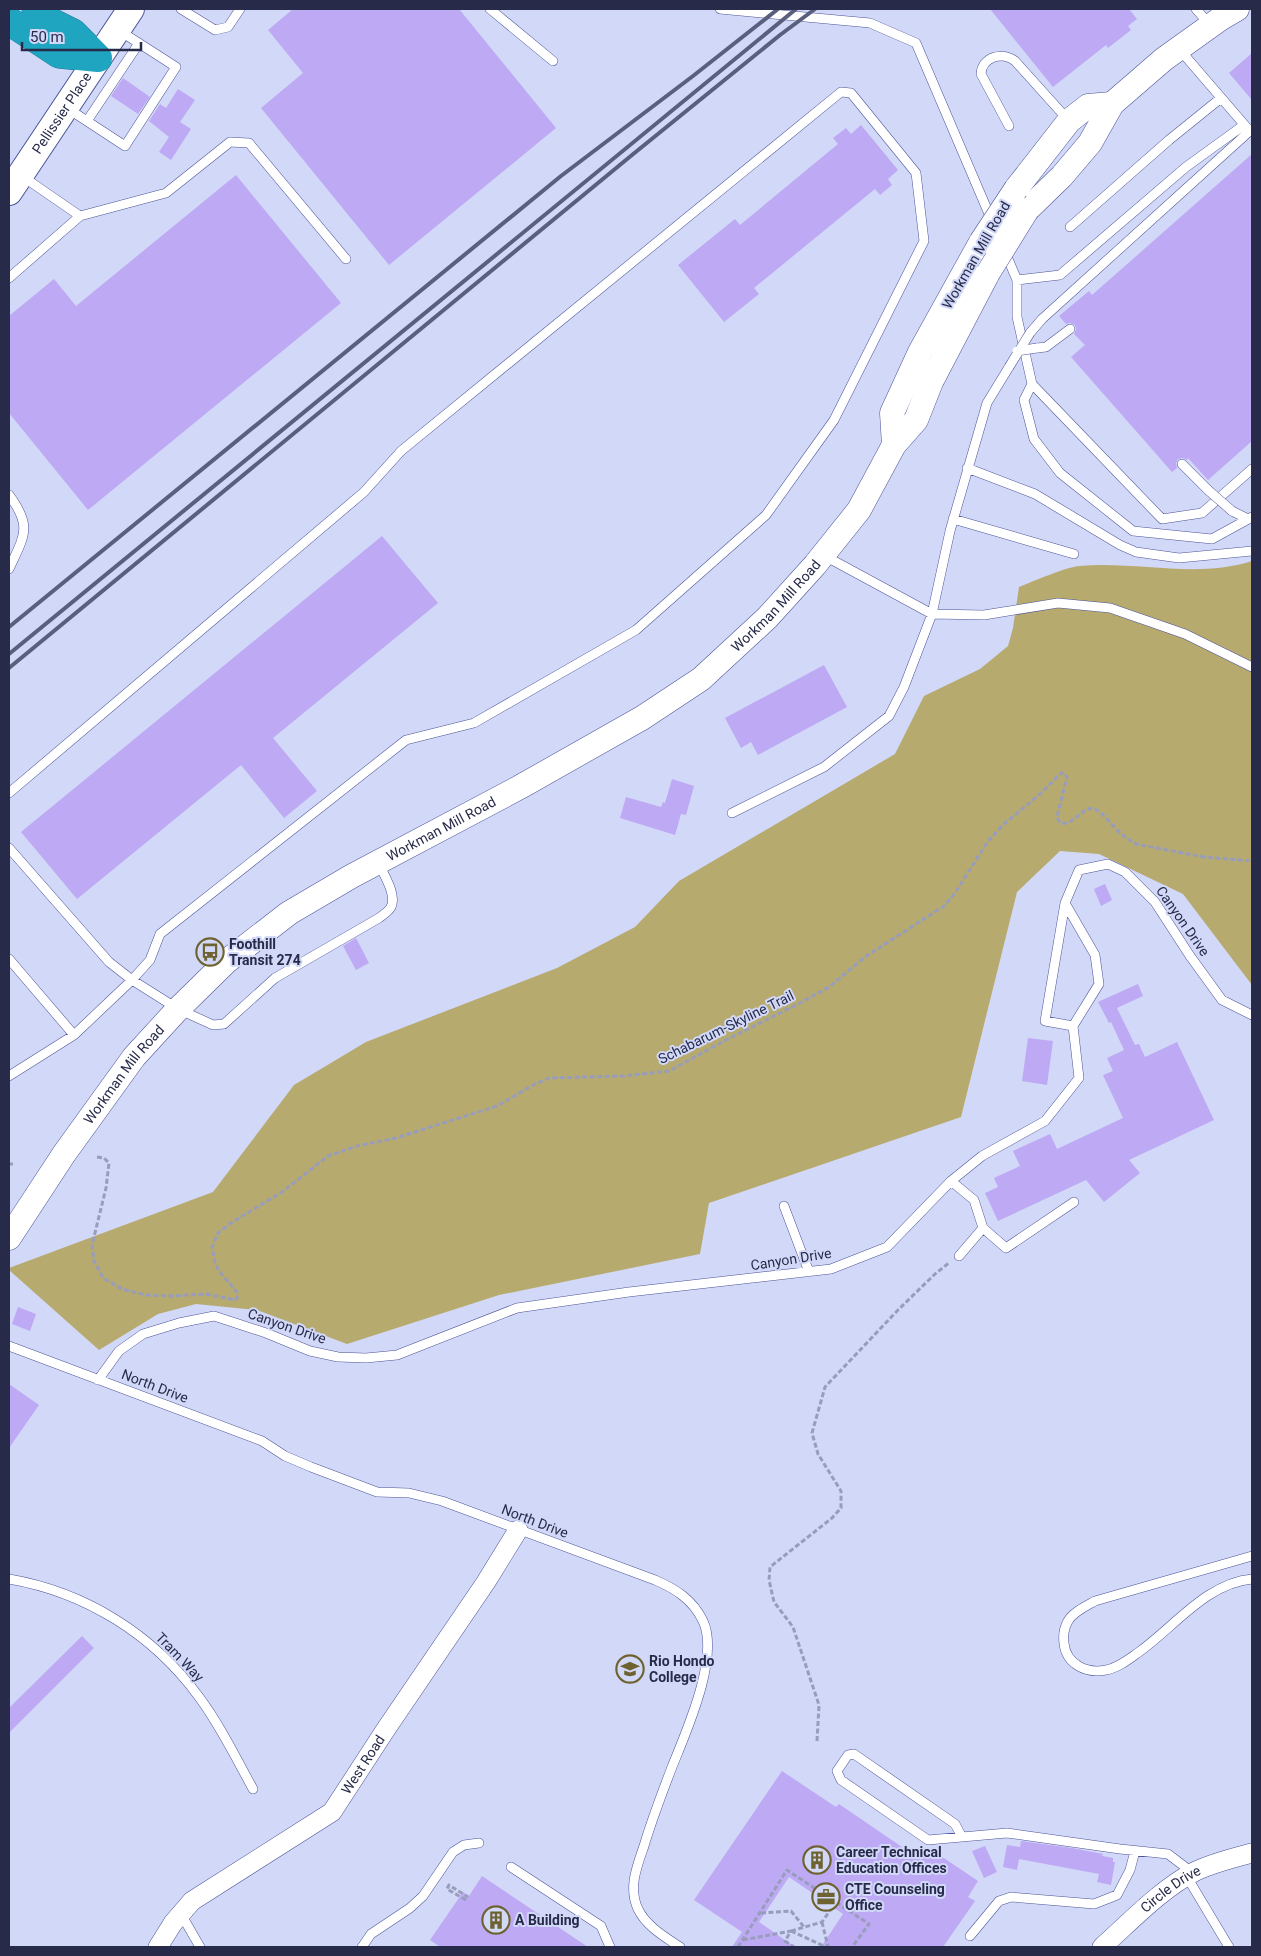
<svg xmlns="http://www.w3.org/2000/svg" width="1261" height="1956" font-family="Roboto,sans-serif">
	<style>
		.green { fill: #b7aa6f }
		.building { fill: #bea9f4 }
		.lines { fill: none; stroke-linecap: round; stroke-linejoin: round }
		.service-casing { stroke: #4c5497; stroke-width: 10 }
		.minor-casing { stroke: #4c5497; stroke-width: 20 }
		.tertiary-casing { stroke: #4c5497; stroke-width: 25 }
		.secondary-casing { stroke: #4c5497; stroke-width: 28 }
		.motorway-casing { stroke: #227a97; stroke-width: 29 }
		.path { stroke: #989dbc; stroke-width: 3; stroke-dasharray: 5 2.5; stroke-linecap: butt }
		.service { stroke: #fff; stroke-width: 9 }
		.minor { stroke: #fff; stroke-width: 19 }
		.tertiary { stroke: #fff; stroke-width: 24 }
		.secondary { stroke: #fff; stroke-width: 26 }
		.motorway { stroke: #20a5c1; stroke-width: 28 }
		.rail { stroke: #5a5f7d; stroke-width: 4 }
		.service-bridge-casing { stroke: #4c5497; stroke-width: 10; stroke-linecap: butt }
		.tertiary-bridge-casing { stroke: #4c5497; stroke-width: 25; stroke-linecap: butt }
		.service-bridge { stroke: #fff; stroke-width: 9 }
		.tertiary-bridge { stroke: #fff; stroke-width: 24 }
		.labels { text-anchor: middle; dominant-baseline: central; stroke-width: 4; stroke-linejoin: round; paint-order: stroke }
		.street-label { font-size: 14px; fill: #272b49; stroke: #d2d8f8 }
		.poi-label { font-size: 14px; font-weight: bold; fill: #272b49; stroke: #d2d8f8; text-anchor: start }
	</style>
	<rect width="100%" height="100%" fill="#d2d8f8"/>
	<path class="green" d="M 1252,561 L 1252,985 L 1183,894 L 1099,854 L 1060,851 L 1017,892 L 961,1117 L 709,1203 L 700,1254 L 499,1295 L 347,1344 L 257,1310 L 196,1304 L 158,1314 L 99,1350 L 9,1270 L 9,1268 L 213,1192 L 294,1085 L 366,1042 L 557,968 L 635,927 L 679,881 L 895,754 L 924,696 L 980,669 L 1008,646 L 1013,628 L 1019,587 C 1034,581 1066,567 1080,566 C 1138,561 1196,579 1252,561 Z"/>
	<path class="building" d="M 293,9 L 459,9 L 556,128 L 389,265 L 261,108 L 303,73 L 268,30 Z
		M 990,9 L 1129,9 L 1137,19 L 1128,26 L 1131,30 L 1108,48 L 1106,45 L 1053,87 Z
		M 1252,53 L 1252,100 L 1229,73 Z
		M 123,78 L 150,97 L 138,114 L 111,96 Z
		M 178,89 L 195,100 L 180,122 L 191,129 L 171,160 L 159,152 L 169,137 L 149,121 L 160,104 L 166,108 Z
		M 861,125 L 898,170 L 888,179 L 892,185 L 880,195 L 875,189 L 754,288 L 759,294 L 724,322 L 678,265 L 735,219 L 740,225 L 838,144 L 833,138 L 846,128 L 851,134 Z
		M 1252,154 L 1252,441 L 1208,480 L 1188,458 L 1187,460 L 1183,458 L 1178,459 L 1176,463 L 1177,468 L 1172,472 L 1071,357 L 1085,345 L 1074,334 L 1076,329 L 1075,325 L 1070,323 L 1066,324 L 1059,316 L 1089,291 L 1092,295 Z
		M 236,175 L 341,303 L 88,510 L 9,413 L 9,316 L 54,279 L 76,306 Z
		M 382,536 L 438,603 L 273,738 L 317,791 L 284,818 L 241,765 L 77,899 L 21,832 Z
		M 824,665 L 847,707 L 758,755 L 751,742 L 741,748 L 725,718 Z
		M 672,779 L 694,786 L 686,815 L 681,814 L 675,835 L 620,818 L 626,797 L 661,807 L 663,802 L 665,803 Z
		M 1105,884 L 1112,900 L 1101,906 L 1094,889 Z
		M 356,938 L 369,963 L 356,970 L 343,946 Z
		M 1138,984 L 1143,996 L 1117,1008 L 1135,1045 L 1139,1044 L 1145,1057 L 1177,1042 L 1214,1120 L 1129,1160 L 1140,1173 L 1104,1202 L 1086,1180 L 998,1221 L 985,1193 L 998,1187 L 994,1178 L 1020,1166 L 1013,1151 L 1050,1134 L 1057,1149 L 1123,1118 L 1103,1075 L 1113,1071 L 1107,1058 L 1124,1050 L 1111,1022 L 1109,1023 L 1098,1002 Z
		M 1028,1038 L 1053,1041 L 1047,1085 L 1022,1081 Z
		M 18,1307 L 36,1314 L 30,1331 L 12,1324 Z
		M 9,1384 L 39,1405 L 9,1448 Z
		M 82,1636 L 94,1648 L 9,1733 L 9,1708 Z
		M 782,1771 L 836,1807 L 839,1804 L 921,1860 L 929,1848 L 978,1881 L 968,1897 L 975,1901 L 943,1947 L 821,1947 L 843,1914 L 789,1877 L 759,1922 L 795,1947 L 732,1947 L 742,1932 L 694,1900 Z
		M 1021,1841 L 1072,1848 L 1103,1854 L 1102,1856 L 1113,1858 L 1113,1862 L 1115,1862 L 1111,1885 L 1097,1882 L 1099,1874 L 1019,1859 L 1017,1870 L 1003,1867 L 1007,1845 L 1020,1847 Z
		M 985,1846 L 997,1872 L 984,1878 L 972,1851 Z
		M 482,1876 L 588,1947 L 440,1947 L 430,1940 L 463,1892 L 469,1896 Z"/>
	<g class="lines">
		<g class="service-casing">
			<path id="service" d="M 181,9 L 215,30 L 228,27 L 240,9
				M 490,9 L 553,61
				M 720,9 L 870,23 L 916,43 L 992,221
				M 1196,9 L 1210,25
				M 1180,50 L 1248,129
				M 67,108 L 125,146 L 176,67 L 120,31
				M 87,121 L 139,43
				M 1009,126 L 981,74 C 982,57 1002,51 1015,61 L 1069,121
				M 80,216 L 166,193 L 230,142 L 249,143 L 346,259
				M 1070,227 L 1169,140 L 1221,98
				M 1005,252 L 1017,280 L 1017,317 L 1032,384 L 1162,519 L 1202,513 L 1252,469
				M 9,278 L 80,216 L 22,176
				M 1017,280 L 1060,275 L 1186,167 L 1244,125
				M 1030,333 L 1042,319 L 1252,129
				M 1037,348 L 1046,347 L 1070,329
				M 1032,384 L 1024,400 L 1034,439 L 1060,473 L 1133,531 L 1212,539 L 1252,517
				M 1182,464 L 1208,490
				M 967,468 L 1035,494 L 1120,545 L 1136,552 L 1179,558 L 1252,551
				M 9,495 C 33,527 24,536 9,569
				M 1232,511 L 1248,519
				M 953,519 L 1074,554
				M 823,555 L 932,614 L 984,615 L 1058,603 L 1110,608 L 1185,634 L 1252,667
				M 9,793 L 364,492 L 401,451 L 841,92 L 851,93 L 916,173 L 924,241 L 834,420 L 766,515 L 636,630 L 474,723 L 406,740 L 160,934 L 150,960 L 132,980 L 74,1035 L 9,1076
				M 732,813 L 824,767 L 889,716 L 904,687 L 932,614 L 950,531 L 987,403 L 1009,367
				M 9,848 L 109,962 L 132,980 L 178,1009 L 213,1025 L 224,1024 L 275,978 L 379,918 C 383,915 389,911 391,907 C 397,895 384,875 379,864
				M 9,959 L 74,1035
				M 1073,1026 L 1045,1021 L 1065,903 L 1079,870 L 1108,864 L 1125,872 L 1155,902 L 1190,956 L 1222,1000 L 1252,1015
				M 951,1181 L 974,1200 L 983,1228 L 959,1256
				M 784,1206 L 809,1272
				M 983,1228 L 1006,1248 L 1074,1202
				M 9,1346 L 262,1441 L 285,1456 L 311,1467 L 377,1492 L 409,1493 L 442,1501 L 655,1580 C 676,1589 693,1600 703,1621 C 720,1657 686,1732 672,1767 C 662,1793 652,1819 644,1846 C 637,1866 628,1888 638,1909 C 646,1926 665,1937 680,1947
				M 98,1380 L 119,1351 L 143,1334 L 179,1323 L 214,1316 L 266,1333 L 310,1351 L 338,1357 L 366,1358 L 397,1355 L 517,1308 L 629,1292 L 831,1269 L 887,1247 L 951,1181 L 982,1156 L 1045,1121 L 1079,1078 L 1073,1026 L 1099,984 L 1095,955 L 1065,903
				M 1252,1556 L 1095,1601 C 1086,1606 1073,1612 1068,1621 C 1064,1628 1063,1636 1064,1643 C 1066,1664 1086,1674 1106,1670 C 1118,1668 1129,1659 1139,1652 C 1175,1626 1207,1583 1252,1579
				M 9,1579 C 85,1592 153,1634 199,1697 C 220,1725 236,1758 253,1789
				M 962,1837 L 955,1824 L 854,1754 L 848,1755 L 837,1771 L 841,1780 L 928,1840 L 1007,1833 L 1120,1849 L 1168,1854 L 1193,1873
				M 511,1867 L 601,1926 L 610,1947
				M 1187,1877 L 1229,1947
				M 181,1914 L 200,1947
				M 970,1936 L 999,1901 L 1011,1897 L 1094,1904 L 1117,1895 L 1130,1870 L 1135,1851
				M 362,1947 L 371,1934 L 410,1908 L 423,1896 L 453,1852 L 464,1845 L 479,1843"/>
		</g>
		<g class="minor-casing">
			<g id="minor">
				<path id="s1" d="M 158,1947 L 173,1923 L 192,1901 L 332,1812 L 386,1729 L 486,1582 L 518,1530"/>
				<path id="s2" d="M 1102,1947 C 1129,1923 1161,1889 1194,1872 C 1212,1863 1233,1858 1252,1853"/>
			</g>
		</g>
		<g class="tertiary-casing">
			<g id="tertiary">
				<path d="M 1016,189 L 1069,121 L 1088,106 L 1112,104"/>
				<path d="M 1027,210 L 1062,176 L 1090,143 L 1112,104 L 1164,59 L 1220,19 L 1237,9"/>
				<path d="M 894,445 L 892,413 L 920,352 L 981,242"/>
				<path id="s3" d="M 9,1238 L 64,1154 L 134,1057 L 178,1009 L 227,961 L 289,913 L 352,876 L 520,787 L 642,718 L 701,679 L 767,618 L 815,565 L 859,510 L 894,445 L 916,420 L 931,382 L 988,273"/>
			</g>
		</g>
		<g class="secondary-casing">
			<g id="secondary">
				<path id="s4" d="M 9,192 L 131,9"/>
			</g>
		</g>
		<g class="motorway-casing">
			<path id="motorway" d="M 36,9 L 47,20 L 73,33 L 98,58
				M 9,21 L 59,54 L 98,58"/>
		</g>
		<path class="path" d="M 97,1157 L 104,1158 L 109,1163 L 106,1188 L 92,1245 L 94,1261 L 103,1278 L 122,1289 L 146,1295 L 172,1296 L 206,1294 L 235,1300 L 237,1298 L 237,1292 L 219,1271 L 215,1263 L 212,1247 L 218,1233 L 231,1223 L 282,1192 L 328,1156 L 357,1146 L 396,1138 L 497,1106 L 533,1085 L 549,1078 L 624,1076 L 669,1071 L 724,1041 L 802,1002 L 829,987 L 865,957 L 944,906 L 955,893 L 988,841 L 1004,824 L 1040,794 L 1061,773 L 1064,773 L 1067,777 L 1057,817 L 1060,823 C 1074,826 1080,808 1094,808 L 1102,814 L 1121,834 L 1136,844 L 1204,857 L 1252,861
			M 9,1164 L 13,1164
			M 817,1741 L 819,1705 L 793,1627 L 774,1602 L 769,1580 L 770,1567 L 832,1518 L 841,1508 L 841,1491 L 818,1454 L 812,1433 L 825,1387 L 898,1310 L 935,1274 L 950,1262
			M 466,1900 L 447,1889 L 449,1885 L 468,1897
			M 761,1913 L 791,1911 L 804,1927
			M 822,1922 L 828,1947
			M 791,1931 L 822,1922 L 836,1902
			M 791,1931 L 826,1947
			M 743,1940 L 791,1931 L 785,1941 L 794,1947
			M 738,1947 L 787,1870 L 869,1924 L 852,1947"/>
		<use href="#service" class="service"/>
		<use href="#minor" class="minor"/>
		<use href="#tertiary" class="tertiary"/>
		<use href="#secondary" class="secondary"/>
		<use href="#motorway" class="motorway"/>
		<path class="rail" d="M 9,627 L 561,176 L 693,76 L 778,9
			M 9,654 L 796,9
			M 9,668 L 632,155 L 780,35 L 815,9"/>
		<g class="service-bridge-casing">
			<path id="service-bridge" d="M 1017,351 L 1037,348
				M 1009,367 L 1030,333
				M 1208,490 L 1232,511"/>
		</g>
		<g class="tertiary-bridge-casing">
			<path id="tertiary-bridge" d="M 981,242 L 1016,189
				M 988,273 L 1027,210"/>
		</g>
		<use href="#service-bridge" class="service-bridge"/>
		<use href="#tertiary-bridge" class="tertiary-bridge"/>
	</g>
	<defs>
		<g id="bus-ring" transform="scale(1.4375)"><circle r="9.5" fill="#d2d8f8" stroke="#6e6330" stroke-width="1.5"/><path d="M-5-6H5V4H4V6H2V4H-2V6H-4V4H-5ZM-3.5-4V0h7V-4ZM-3.5 1.2v1.5H-2V1.2ZM2 1.2v1.5H3.5V1.2Z" fill="#6e6330"/></g>
		<g id="university-ring" transform="scale(1.4375)"><circle r="9.5" fill="#d2d8f8" stroke="#6e6330" stroke-width="1.5"/><path d="M0-5L7-2L0 1L-7-2ZM-4 1L0 2.5L4 1V4Q0 6-4 4Z" fill="#6e6330"/></g>
		<g id="building-ring" transform="scale(1.4375)"><circle r="9.5" fill="#d2d8f8" stroke="#6e6330" stroke-width="1.5"/><path d="M-4-6H4V6H1V3H-1V6H-4ZM-2.5-4.3h1.7v1.8h-1.7ZM.8-4.3h1.7v1.8H.8ZM-2.5-1h1.7V.8h-1.7ZM.8-1h1.7V.8H.8Z" fill="#6e6330"/></g>
		<g id="office-ring" transform="scale(1.4375)"><circle r="9.5" fill="#d2d8f8" stroke="#6e6330" stroke-width="1.5"/><path d="M-6-3h4V-5.5h4V-3h4V5H-6ZM-1-4.5V-3h2v-1.5ZM-6 0V1H6V0Z" fill="#6e6330"/></g>
	</defs>
	<g fill-rule="evenodd">
		<use href="#bus-ring" x="210" y="952"/>
		<use href="#university-ring" x="630" y="1669"/>
		<use href="#building-ring" x="817" y="1860"/>
		<use href="#office-ring" x="826" y="1897"/>
		<use href="#building-ring" x="496" y="1920"/>
	</g>
	<g class="labels">
		<g class="street-label">
			<text stroke="none"><textPath href="#s4" startOffset="95">Pellissier Place</textPath></text>
			<text transform="translate(976 255) rotate(-60)">Workman Mill Road</text>
			<text stroke="none"><textPath href="#s3" startOffset="1011">Workman Mill Road</textPath></text>
			<text stroke="none"><textPath href="#s3" startOffset="606">Workman Mill Road</textPath></text>
			<text transform="translate(1183 921) rotate(55)">Canyon Drive</text>
			<text transform="translate(726 1027) rotate(-26)">Schabarum-Skyline Trail</text>
			<text stroke="none"><textPath href="#s3" startOffset="200">Workman Mill Road</textPath></text>
			<text transform="translate(791 1259) rotate(-9)">Canyon Drive</text>
			<text transform="translate(287 1326) rotate(19)">Canyon Drive</text>
			<text transform="translate(155 1386) rotate(21)">North Drive</text>
			<text transform="translate(535 1521) rotate(21)">North Drive</text>
			<text transform="translate(180 1657) rotate(46)">Tram Way</text>
			<text stroke="none"><textPath href="#s1" startOffset="280">West Road</textPath></text>
			<text stroke="none"><textPath href="#s2" startOffset="90">Circle Drive</textPath></text>
		</g>
		<g class="poi-label">
			<text x="229" y="944">Foothill<tspan x="229" dy="16">Transit 274</tspan></text>
			<text x="649" y="1661">Rio Hondo<tspan x="649" dy="16">College</tspan></text>
			<text x="836" y="1852">Career Technical<tspan x="836" dy="16">Education Offices</tspan></text>
			<text x="845" y="1889">CTE Counseling<tspan x="845" dy="16">Office</tspan></text>
			<text x="515" y="1920">A Building</text>
		</g>
	</g>
	<rect width="1261" height="1956" fill="none" stroke="#272b49" stroke-width="20"/>
	<path d="M22 42v8h119v-8" fill="none" stroke="#272b49" stroke-width="2.5"/>
	<text x="30" y="42" font-size="15" fill="#272b49" stroke="#d2d8f8" stroke-width="4" paint-order="stroke">50 m</text>
</svg>
